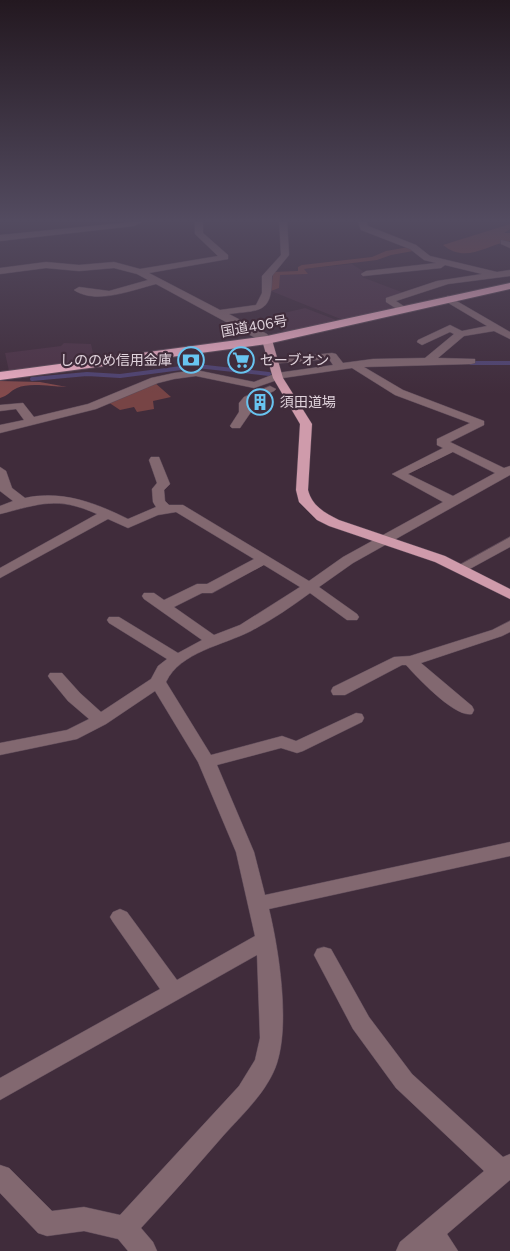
<svg xmlns="http://www.w3.org/2000/svg" width="510" height="1251" font-family="Mulish,'Noto Sans JP',sans-serif">
	<style>
		.built { fill: #4d3346 }
		.green { fill: #774445 }
		.forest { fill: #834a4c }
		.lines { fill: none; stroke-linecap: round; stroke-linejoin: round }
		.stream { stroke: #504473; stroke-width: 4 }
		.minor-casing { stroke: #5d4a58; stroke-width: 1 }
		.major-casing { stroke: #5d4a58; stroke-width: 1 }
		.highway-casing { stroke: #5d4a58; stroke-width: 2 }
		.minor { fill: #826870; fill-rule: evenodd }
		.major { fill: #cf9bab; fill-rule: evenodd }
		.highway { fill: #edaec3; fill-rule: evenodd }
		.labels { text-anchor: middle; dominant-baseline: central; stroke-width: 4.5; stroke-linejoin: round; paint-order: stroke }
		.far-street-label { font-size: 14px; fill: #e0d3dc; stroke: #402c3b }
		.far-poi-label { font-size: 14px; fill: #e0d3dc; stroke: #402c3b; text-anchor: start }
	</style>
	<rect width="100%" height="100%" fill="#402c3b"/>
	<path class="built" d="M 352,264 L 364,272 L 384,269 L 389,273 L 362,277 L 404,293 L 387,300 L 396,307 L 395,308 L 343,320 L 271,291 L 279,288 L 279,275 L 307,274 L 303,269 Z
		M 305,308 L 339,321 L 285,332 L 267,317 Z
		M 64,343 L 91,344 L 93,353 L 105,359 L 9,371 L 5,353 L 61,346 Z"/>
	<path class="green" d="M 510,224 L 510,229 L 504,233 L 510,233 L 510,241 C 486,245 466,264 443,245 Z
		M 409,247 L 413,251 L 391,255 L 377,260 L 304,269 L 308,274 L 280,275 L 279,288 L 271,291 L 273,272 L 298,271 L 298,267 L 302,265 L 372,257 L 386,251 Z
		M 154,382 L 171,397 L 153,401 L 154,409 L 137,412 L 134,407 L 120,410 L 108,402 Z"/>
	<path class="forest" d="M 0,381 L 40,382 L 67,387 C 52,387 30,382 17,388 C 10,391 8,396 0,398 Z"/>
	<g class="lines">
		<path class="stream" d="M 471,363 L 510,363
			M 32,379 L 87,374 L 120,376 L 197,366 L 269,374"/>
		<g class="minor-casing">
			<path id="minor" d="M 138,219 L 148,219 L 134,226 L 0,241 L 0,235 L 132,222 Z
				M 195,219 L 203,219 L 203,233 L 228,255 L 228,259 L 149,273 L 220,310 L 256,305 L 262,293 L 262,276 L 281,255 L 279,219 L 287,219 L 289,255 L 272,276 C 272,314 260,310 229,314 L 267,334 L 272,340 L 271,342 L 263,342 L 156,284 C 132,290 96,305 74,290 L 79,287 L 109,291 L 148,280 L 137,274 L 114,268 L 79,271 L 46,268 L 0,274 L 0,268 L 46,262 L 79,265 L 114,262 L 140,269 L 218,256 L 195,234 Z
				M 357,219 L 365,219 L 368,226 L 416,245 L 430,256 L 497,272 L 510,270 L 510,276 L 448,284 L 396,301 L 408,309 L 400,311 L 386,302 L 386,298 L 437,281 L 482,274 L 445,265 L 441,268 L 363,276 L 361,274 L 366,271 L 436,263 L 424,260 L 410,249 L 361,230 Z
				M 501,240 L 510,242 L 510,248 L 501,244 Z
				M 448,296 L 510,332 L 510,339 L 494,331 L 464,336 L 438,358 L 475,359 L 475,363 L 471,364 L 364,367 L 403,390 L 484,421 L 484,425 L 450,442 L 504,468 L 510,466 L 510,475 L 353,563 L 319,587 L 357,614 L 359,617 L 357,620 L 347,620 L 310,593 C 291,607 272,620 251,631 C 224,645 180,652 166,682 L 211,755 L 282,736 L 296,741 L 356,713 L 362,714 L 364,718 L 362,722 L 303,751 L 297,753 L 281,748 L 217,765 L 254,852 L 265,895 L 510,842 L 510,856 L 269,909 C 279,950 290,1023 277,1063 C 268,1091 242,1115 223,1136 C 196,1167 169,1198 141,1228 L 153,1242 L 157,1251 L 128,1251 L 118,1239 L 84,1231 L 47,1236 L 38,1233 L 0,1193 L 0,1165 L 9,1168 L 52,1211 L 84,1207 L 120,1215 L 239,1086 L 255,1060 L 260,1038 L 257,955 L 0,1100 L 0,1078 L 160,989 L 113,922 L 110,917 L 113,912 L 120,909 L 127,912 L 177,980 L 255,936 L 236,852 L 198,762 L 155,691 L 106,724 L 77,739 L 0,755 L 0,743 L 67,730 L 89,719 L 68,701 L 50,679 L 48,676 L 50,673 L 62,673 L 80,693 L 101,712 L 151,679 L 158,666 L 167,659 L 109,623 L 107,620 L 109,617 L 119,617 L 178,653 L 202,640 L 144,599 L 142,596 L 144,593 L 154,593 L 164,600 L 197,584 L 207,584 L 254,559 L 176,512 L 158,515 L 128,528 L 108,519 L 0,578 L 0,568 L 97,514 C 57,496 40,504 0,514 L 0,506 L 13,501 L 0,491 L 0,467 L 6,471 L 12,488 L 25,498 C 62,490 96,503 128,519 L 156,507 L 153,502 L 152,489 L 157,483 L 149,460 L 151,457 L 159,457 L 170,484 L 164,490 L 165,501 L 169,505 L 183,505 L 309,581 L 343,557 L 443,502 L 392,474 L 443,448 L 437,445 L 437,439 L 470,423 L 395,395 L 352,368 L 283,378 L 254,388 L 196,376 L 174,379 L 158,383 L 96,409 L 0,433 L 0,425 L 24,420 L 16,409 L 0,411 L 0,405 L 23,403 L 34,417 L 88,404 L 151,378 L 174,373 L 196,370 L 254,382 L 277,373 L 333,365 L 329,359 L 270,364 L 269,362 L 274,359 L 332,353 L 336,354 L 343,363 L 373,359 L 425,358 L 454,334 L 450,332 L 422,345 L 417,342 L 418,340 L 450,325 L 462,331 L 487,326 L 445,301 L 443,299 ZM 453,452 L 495,473 L 453,496 L 408,474 ZM 264,565 L 300,587 L 240,625 L 214,635 L 174,607 L 202,593 L 212,593 Z
				M 270,386 L 276,389 L 274,391 L 252,401 L 251,412 L 240,428 L 232,428 L 230,426 L 239,412 L 239,403 L 244,397 Z
				M 510,537 L 510,547 L 466,571 L 461,572 L 454,568 Z
				M 510,621 L 510,632 L 502,636 L 421,663 L 472,706 L 474,710 L 472,714 C 455,718 418,678 406,665 L 402,665 L 345,695 L 333,695 L 331,691 L 333,687 L 394,657 L 410,656 L 492,630 Z
				M 324,947 L 331,949 L 369,1017 L 412,1074 L 503,1157 L 510,1154 L 510,1180 L 447,1234 L 458,1251 L 396,1251 L 400,1242 L 484,1171 L 396,1088 L 353,1029 L 314,955 L 317,949 Z"/>
		</g>
		<g class="major-casing">
			<path id="major" d="M 267,337 L 272,340 L 283,378 L 312,424 L 308,490 C 312,506 325,513 339,520 L 445,556 L 510,589 L 510,599 L 435,562 L 329,526 L 317,520 L 299,502 L 296,490 L 300,424 L 273,378 L 262,340 Z"/>
		</g>
		<g class="highway-casing">
			<path id="highway" d="M 510,283 L 510,289 L 267,344 L 0,380 L 0,372 L 267,336 Z"/>
		</g>
		<use href="#minor" class="minor"/>
		<use href="#major" class="major"/>
		<use href="#highway" class="highway"/>
	</g>
	<linearGradient id="sky" x2="0" y2="1"><stop stop-color="#231820"/><stop offset="0.56" stop-color="#534b60"/><stop offset="1" stop-color="#534b60" stop-opacity="0"/></linearGradient>
	<rect width="510" height="394" fill="url(#sky)"/>
	<defs>
		<g id="bank-ring" transform="scale(1.35)"><circle r="9.5" fill="#402c3b" stroke="#68c4f0" stroke-width="1.5"/><path d="M-6-4H6V4H-6ZM0-2.3a2.3 2.3 0 1 0 0 4.6a2.3 2.3 0 1 0 0-4.6Z" fill="#68c4f0"/></g>
		<g id="supermarket-ring" transform="scale(1.35)"><circle r="9.5" fill="#402c3b" stroke="#68c4f0" stroke-width="1.5"/><path d="M-6-5.5h2.5l.6 2H6L4.5 2H-2.5L-4.4-4H-6ZM-1.5 3.2a1.3 1.3 0 1 0 .1 0ZM3 3.2a1.3 1.3 0 1 0 .1 0Z" fill="#68c4f0"/></g>
		<g id="building-ring" transform="scale(1.35)"><circle r="9.5" fill="#402c3b" stroke="#68c4f0" stroke-width="1.5"/><path d="M-4-6H4V6H1V3H-1V6H-4ZM-2.5-4.3h1.7v1.8h-1.7ZM.8-4.3h1.7v1.8H.8ZM-2.5-1h1.7V.8h-1.7ZM.8-1h1.7V.8H.8Z" fill="#68c4f0"/></g>
	</defs>
	<g fill-rule="evenodd">
		<use href="#bank-ring" x="191" y="360"/>
		<use href="#supermarket-ring" x="241" y="360"/>
		<use href="#building-ring" x="260" y="402"/>
	</g>
	<g class="labels">
		<g class="far-street-label">
			<text transform="translate(254 326) rotate(-10)">国道406号</text>
		</g>
		<g class="far-poi-label">
			<text x="172" y="360" text-anchor="end">しののめ信用金庫</text>
			<text x="260" y="360">セーブオン</text>
			<text x="280" y="402">須田道場</text>
		</g>
	</g>
</svg>
